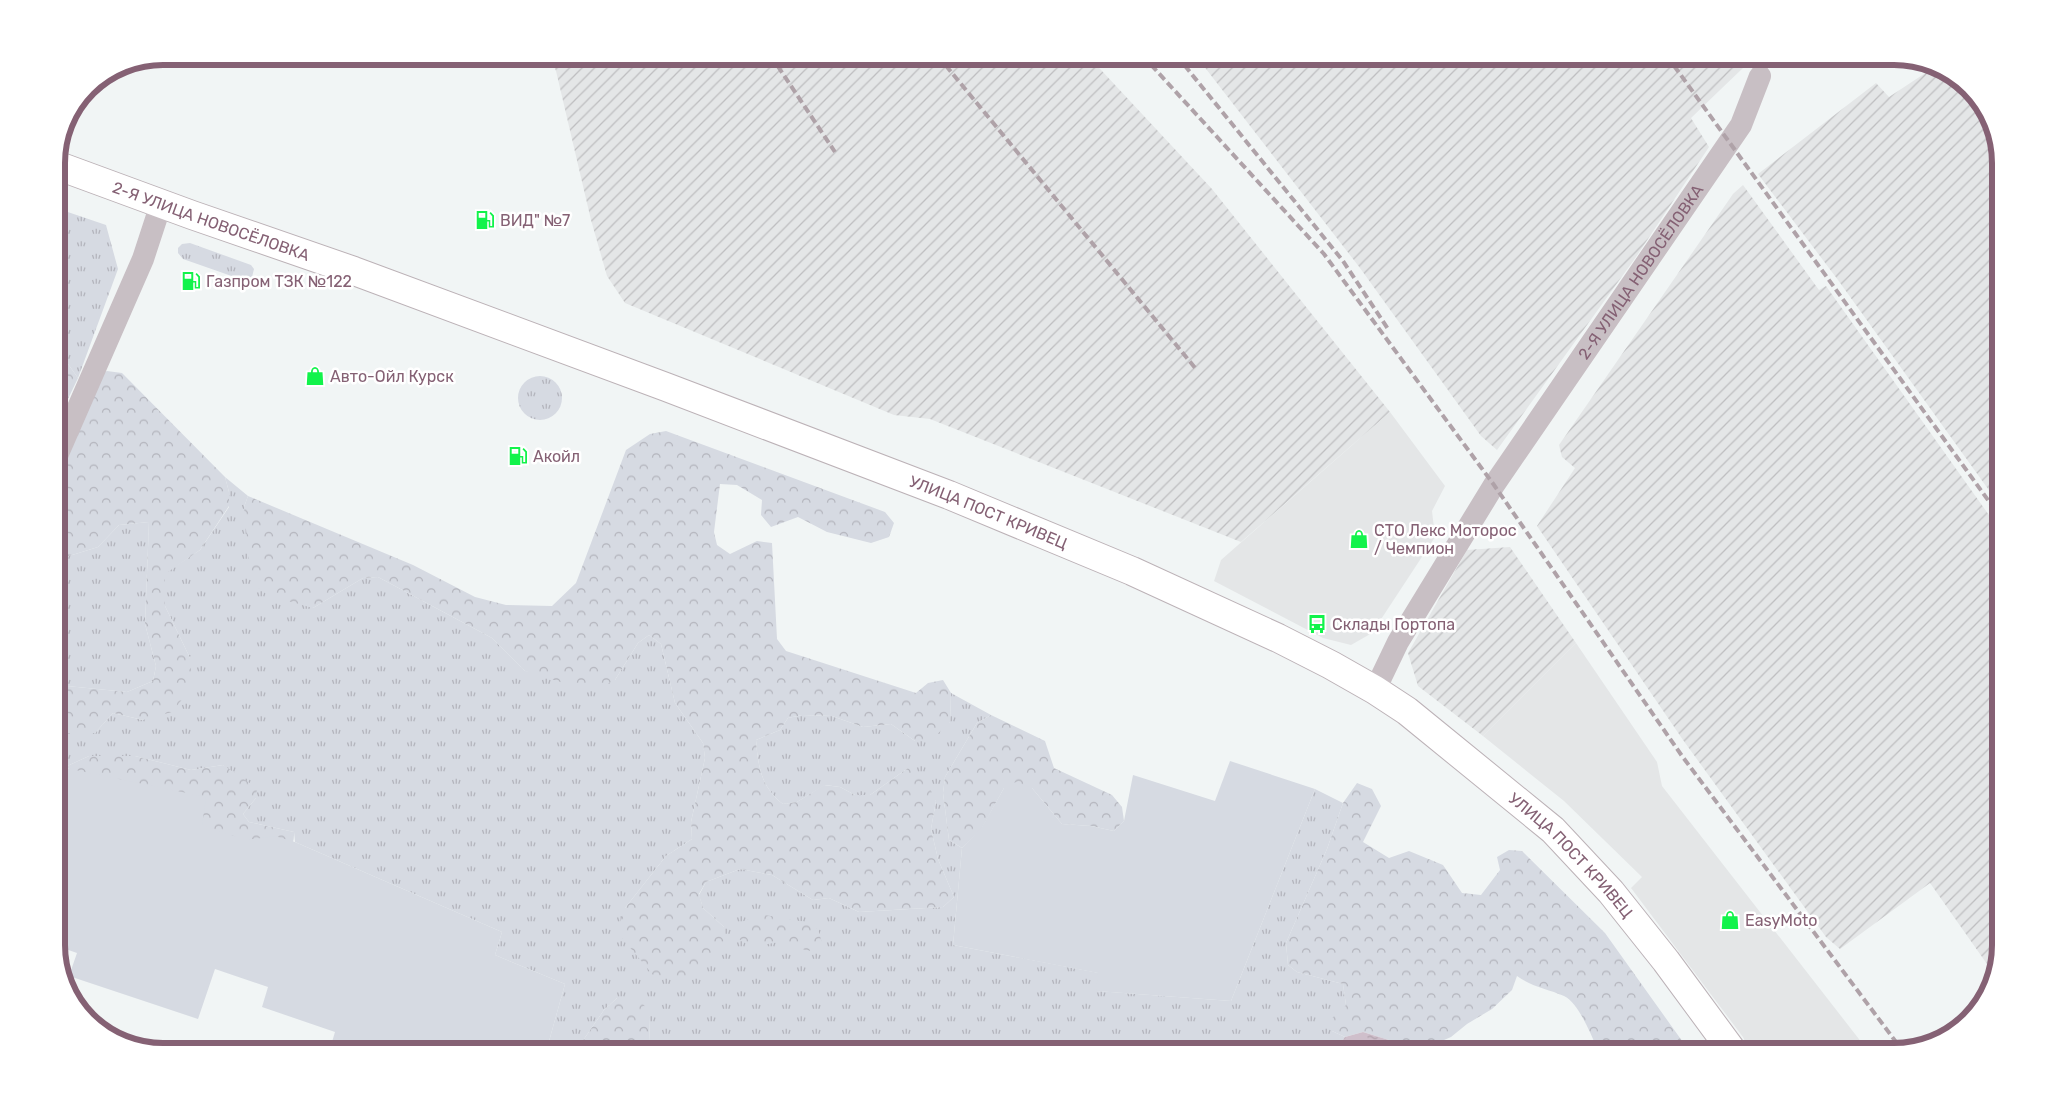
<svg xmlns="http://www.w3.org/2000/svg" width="2057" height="1108" font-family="Rubik,sans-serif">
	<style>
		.built { fill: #e4e6e7 }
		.industrial { fill: url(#industrial-furrows) }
		.grass { fill: url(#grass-tufts) }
		.forest { fill: url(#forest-crowns) }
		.garden { fill: #d6dae2 }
		.water { fill: url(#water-ripples) }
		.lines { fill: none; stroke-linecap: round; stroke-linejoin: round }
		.primary-casing { stroke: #bcb2b7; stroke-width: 30 }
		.street { stroke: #c8bfc4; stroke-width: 22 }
		.primary { stroke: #fff; stroke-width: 28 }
		.rail { stroke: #afa2a8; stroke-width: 4; stroke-dasharray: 8 4; stroke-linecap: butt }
		.labels { text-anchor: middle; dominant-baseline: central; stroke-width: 5; stroke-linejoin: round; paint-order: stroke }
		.poi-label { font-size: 16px; fill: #856174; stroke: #fff; text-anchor: start }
		.street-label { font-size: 16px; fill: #856174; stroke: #fff }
		.rim { fill: none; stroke: #856174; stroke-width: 6 }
	</style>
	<defs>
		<pattern id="industrial-furrows" width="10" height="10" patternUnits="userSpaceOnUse" patternTransform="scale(1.25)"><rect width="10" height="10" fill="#e4e6e7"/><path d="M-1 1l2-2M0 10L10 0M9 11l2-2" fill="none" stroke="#bebec0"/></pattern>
		<pattern id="grass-tufts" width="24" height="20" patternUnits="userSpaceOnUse" patternTransform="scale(1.25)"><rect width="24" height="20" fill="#d6dae2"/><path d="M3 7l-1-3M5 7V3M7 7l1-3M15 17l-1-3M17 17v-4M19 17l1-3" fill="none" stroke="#b3b4bc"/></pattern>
		<pattern id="forest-crowns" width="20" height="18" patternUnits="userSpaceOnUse" patternTransform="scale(1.25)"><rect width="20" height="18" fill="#d6dae2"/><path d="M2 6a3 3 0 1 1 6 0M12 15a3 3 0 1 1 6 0" fill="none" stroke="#b3b4bc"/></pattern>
		<pattern id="water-ripples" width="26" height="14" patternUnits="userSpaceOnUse" patternTransform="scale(1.25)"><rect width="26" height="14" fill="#cfbfcb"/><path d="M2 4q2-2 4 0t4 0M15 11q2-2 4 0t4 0" fill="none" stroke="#ae9fa9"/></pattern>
	</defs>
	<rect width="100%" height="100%" fill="#f1f5f5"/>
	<path class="built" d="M 1390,412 L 1445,486 L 1432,511 L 1435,537 L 1372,633 L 1351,645 L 1323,638 L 1214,581 L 1221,560 Z
		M 1576,643 L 1657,762 L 1662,786 L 1869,1052 L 1750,1052 L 1743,1037 L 1631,888 L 1642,877 L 1564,801 L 1483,736 Z"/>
	<path class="industrial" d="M 550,56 L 1088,56 L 1212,189 L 1390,412 L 1241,542 L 930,419 L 894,415 L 625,303 L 607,276 L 591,220 L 556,71 Z
		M 1196,56 L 1748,56 L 1748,63 L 1691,118 L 1709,147 L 1636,257 L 1497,450 L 1481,436 L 1360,268 Z
		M 1936,66 L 1942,67 L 1983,104 L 2001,156 L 2001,507 L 1838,280 L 1758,174 L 1876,83 L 1889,97 Z
		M 1743,185 L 1819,290 L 1826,286 L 2001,532 L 2001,945 L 1994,974 L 1930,883 L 1840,949 L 1826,937 L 1683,740 L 1537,526 L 1575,468 L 1562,457 L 1559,445 L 1733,194 Z
		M 1510,547 L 1576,643 L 1483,736 L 1418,686 L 1408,653 L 1467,550 Z"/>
	<path class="grass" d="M 56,208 L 106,225 L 118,269 L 78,378 L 56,347 Z
		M 190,243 L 251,265 L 254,269 L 252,277 L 243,280 L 183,259 L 178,253 L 178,248 L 182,244 Z
		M518 398a22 22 0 1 1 44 0a22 22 0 1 1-44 0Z
		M 225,477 L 248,496 L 244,507 L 313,608 L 363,578 L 378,577 L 492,638 L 525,671 L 615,680 L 638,643 L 649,635 L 661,644 L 675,703 L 703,743 L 705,758 L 691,822 L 692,839 L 666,856 L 625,908 L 724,927 L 703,908 L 699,895 L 706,882 L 740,869 L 772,875 L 813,900 L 829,898 L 859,912 L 943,907 L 954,897 L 938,859 L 931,829 L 936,801 L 908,768 L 870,795 L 855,795 L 840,787 L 825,785 L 797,802 L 783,804 C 761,787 758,766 756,740 L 780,730 L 788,718 L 802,715 L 832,716 L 863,727 L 891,724 L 915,741 L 950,722 L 951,693 L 991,715 L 977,723 L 945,777 L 943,793 L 949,840 L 962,848 L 953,945 L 1099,973 L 1097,991 L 1231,1001 L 1315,789 L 1343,803 L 1327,849 L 1286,943 L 1288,965 L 1297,972 L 1343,984 L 1346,1005 L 1332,1031 L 1345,1037 L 1335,1052 L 1323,1050 L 1320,1052 L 656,1052 L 649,1043 L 650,1017 L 617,998 L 604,1010 L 575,1052 L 546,1052 L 565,984 L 495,955 L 502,932 L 295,842 L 294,832 L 249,822 L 243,814 L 256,798 L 223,765 L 191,770 L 135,756 L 89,756 L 65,767 L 57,766 L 56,729 L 64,733 L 95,733 L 113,713 L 143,720 L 190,658 L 165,606 L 165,573 L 200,550 L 229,507 L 229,492 Z
		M 149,522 L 145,624 L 156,666 L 153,681 L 127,692 L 67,686 L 56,679 L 56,560 L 98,547 L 119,525 Z"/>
	<path class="forest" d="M 56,347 L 78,378 L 56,424 Z
		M 107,371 L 122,373 L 225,477 L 229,492 L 229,506 L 200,550 L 165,574 L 165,606 L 190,658 L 192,687 L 172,712 L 143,720 L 113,713 L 95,733 L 64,733 L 56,729 L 56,679 L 67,686 L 127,692 L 153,681 L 156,666 L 145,624 L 149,522 L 119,525 L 98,547 L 56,560 L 56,474 L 93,377 Z
		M 666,431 L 885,512 L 894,523 L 889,537 L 871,543 L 827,532 L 798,517 L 771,527 L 761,515 L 762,500 L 737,485 L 720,484 L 714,532 L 717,545 L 730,554 L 757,541 L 772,543 L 777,639 L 786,651 L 916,693 L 928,683 L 943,680 L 951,693 L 950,722 L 930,741 L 915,741 L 891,724 L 863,727 L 832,716 L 802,715 L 788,718 L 780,730 L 756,740 C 758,766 761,787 783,804 L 797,802 L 824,785 L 840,787 L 855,795 L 870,795 L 908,768 L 923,774 L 936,801 L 931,829 L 938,859 L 954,897 L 943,907 L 859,912 L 829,898 L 813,900 L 772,875 L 740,869 L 706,882 L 699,894 L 703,908 L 724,927 L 726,941 L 710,965 L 683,977 L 653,975 L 622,938 L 620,923 L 625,908 L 666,856 L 692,839 L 691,822 L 705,758 L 703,743 L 675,703 L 661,644 L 649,635 L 638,643 L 615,680 L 600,688 L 570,685 L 525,671 L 492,638 L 378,577 L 363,578 L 313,608 L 269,596 L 257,587 L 250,573 L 244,507 L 248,496 L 413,565 L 475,597 L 506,605 L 552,606 L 576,583 L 626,450 L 650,434 Z
		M 991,715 L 1045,741 L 1054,768 L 1112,795 L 1122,807 L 1124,821 L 1114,831 L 1091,826 L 1062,824 L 1032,788 L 1004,788 L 982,828 L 962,848 L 949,840 L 943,793 L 945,777 L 977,723 Z
		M 89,756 L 135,756 L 191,770 L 223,765 L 257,788 L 256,798 L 243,814 L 249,822 L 294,832 C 295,846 287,857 274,863 L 65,767 Z
		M 1357,783 L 1372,789 L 1381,806 L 1363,842 L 1389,858 L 1409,851 L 1443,865 L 1462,893 L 1481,895 L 1500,870 L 1497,857 L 1509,850 L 1522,851 L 1605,933 L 1690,1052 L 1599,1052 C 1591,1036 1580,1004 1564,996 C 1548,989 1532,987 1517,976 L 1512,990 L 1492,1009 L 1467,1024 L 1451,1037 L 1421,1050 L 1363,1032 L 1345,1037 L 1332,1031 L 1330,1020 L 1346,1005 L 1343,984 L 1297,972 L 1288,965 L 1286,943 L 1327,849 L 1343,803 Z
		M 759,914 L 805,922 L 818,929 L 822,943 L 809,951 L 779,942 L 751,947 L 739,939 L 740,923 Z
		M 617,998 L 632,998 L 644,1005 L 650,1017 L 649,1043 L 656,1052 L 575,1052 L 604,1010 Z"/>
	<path class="garden" d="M 1230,761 L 1315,789 L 1231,1001 L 1096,991 L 1098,973 L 953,945 L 962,848 L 982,827 L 1004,788 L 1016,782 L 1032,788 L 1062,824 L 1091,826 L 1114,831 L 1124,821 L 1133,775 L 1215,801 Z
		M 56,766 L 206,797 L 202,825 L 246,840 L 275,836 L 295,842 L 502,932 L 495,955 L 565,984 L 546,1052 L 329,1052 L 335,1032 L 262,1007 L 268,987 L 215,969 L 198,1019 L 69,976 L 77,953 L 57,946 Z"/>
	<path class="water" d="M 1363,1032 L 1421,1050 L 1518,1052 L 1335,1052 L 1345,1037 Z"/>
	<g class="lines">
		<g class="primary-casing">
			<g id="primary">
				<path id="s2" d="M 56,165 L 192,215 L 354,271 L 666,387 L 949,495 L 1132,571 L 1278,638 L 1331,665 L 1375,690 L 1407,711 L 1553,830 L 1611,892 L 1666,961 L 1733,1052"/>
			</g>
		</g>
		<g class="street">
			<path d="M 56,458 L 143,259 L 161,204"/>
			<path id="s1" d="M 1375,690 L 1398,642 L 1494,485 L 1741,125 L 1760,76"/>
		</g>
		<use href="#primary" class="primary"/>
		<path class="rail" d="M 771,56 L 835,152
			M 938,56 L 1196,369
			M 1143,56 L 1324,254 L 1494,485 L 1682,756 L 1902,1050
			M 1177,56 L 1343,261 L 1388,329
			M 1667,56 L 2001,518"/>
	</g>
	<defs>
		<g id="fuel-bare" transform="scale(1.5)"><path d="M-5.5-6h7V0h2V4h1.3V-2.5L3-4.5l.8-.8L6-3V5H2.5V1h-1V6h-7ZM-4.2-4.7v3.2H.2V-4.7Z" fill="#12f34b" stroke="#fff" stroke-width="2.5" paint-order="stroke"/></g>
		<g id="shop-bare" transform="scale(1.5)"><path d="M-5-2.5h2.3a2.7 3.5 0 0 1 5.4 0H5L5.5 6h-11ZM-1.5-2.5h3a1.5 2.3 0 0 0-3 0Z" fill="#12f34b" stroke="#fff" stroke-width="2.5" paint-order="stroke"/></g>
		<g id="bus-bare" transform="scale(1.5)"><path d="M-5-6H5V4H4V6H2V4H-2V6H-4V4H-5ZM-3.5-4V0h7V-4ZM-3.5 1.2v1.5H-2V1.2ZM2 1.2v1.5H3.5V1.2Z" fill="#12f34b" stroke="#fff" stroke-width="2.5" paint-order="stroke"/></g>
	</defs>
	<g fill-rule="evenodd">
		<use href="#fuel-bare" x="485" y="220"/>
		<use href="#fuel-bare" x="191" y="281"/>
		<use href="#shop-bare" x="315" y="376"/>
		<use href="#fuel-bare" x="518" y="456"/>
		<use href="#shop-bare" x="1359" y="539"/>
		<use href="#bus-bare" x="1317" y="624"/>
		<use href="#shop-bare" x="1730" y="920"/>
	</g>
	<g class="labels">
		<g class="poi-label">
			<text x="500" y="220">ВИД" №7</text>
			<text x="206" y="281">Газпром ТЗК №122</text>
			<text x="330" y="376">Авто-Ойл Курск</text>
			<text x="533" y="456">Акойл</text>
			<text x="1374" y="530">СТО Лекс Моторос<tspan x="1374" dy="18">/ Чемпион</tspan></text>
			<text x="1332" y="624">Склады Гортопа</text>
			<text x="1745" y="920">EasyMoto</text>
		</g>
		<g class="street-label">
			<text stroke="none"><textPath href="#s2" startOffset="165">2-Я УЛИЦА НОВОСЁЛОВКА</textPath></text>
			<text stroke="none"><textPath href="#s1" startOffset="496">2-Я УЛИЦА НОВОСЁЛОВКА</textPath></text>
			<text stroke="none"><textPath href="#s2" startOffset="995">УЛИЦА ПОСТ КРИВЕЦ</textPath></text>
			<text stroke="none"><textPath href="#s2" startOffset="1678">УЛИЦА ПОСТ КРИВЕЦ</textPath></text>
		</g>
	</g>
	<path d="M0 0H2057V1108H0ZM163 65H1894A98 98 0 0 1 1992 163V945A98 98 0 0 1 1894 1043H163A98 98 0 0 1 65 945V163A98 98 0 0 1 163 65Z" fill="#fff" fill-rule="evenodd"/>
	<path class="rim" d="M163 65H1894A98 98 0 0 1 1992 163V945A98 98 0 0 1 1894 1043H163A98 98 0 0 1 65 945V163A98 98 0 0 1 163 65Z"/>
</svg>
